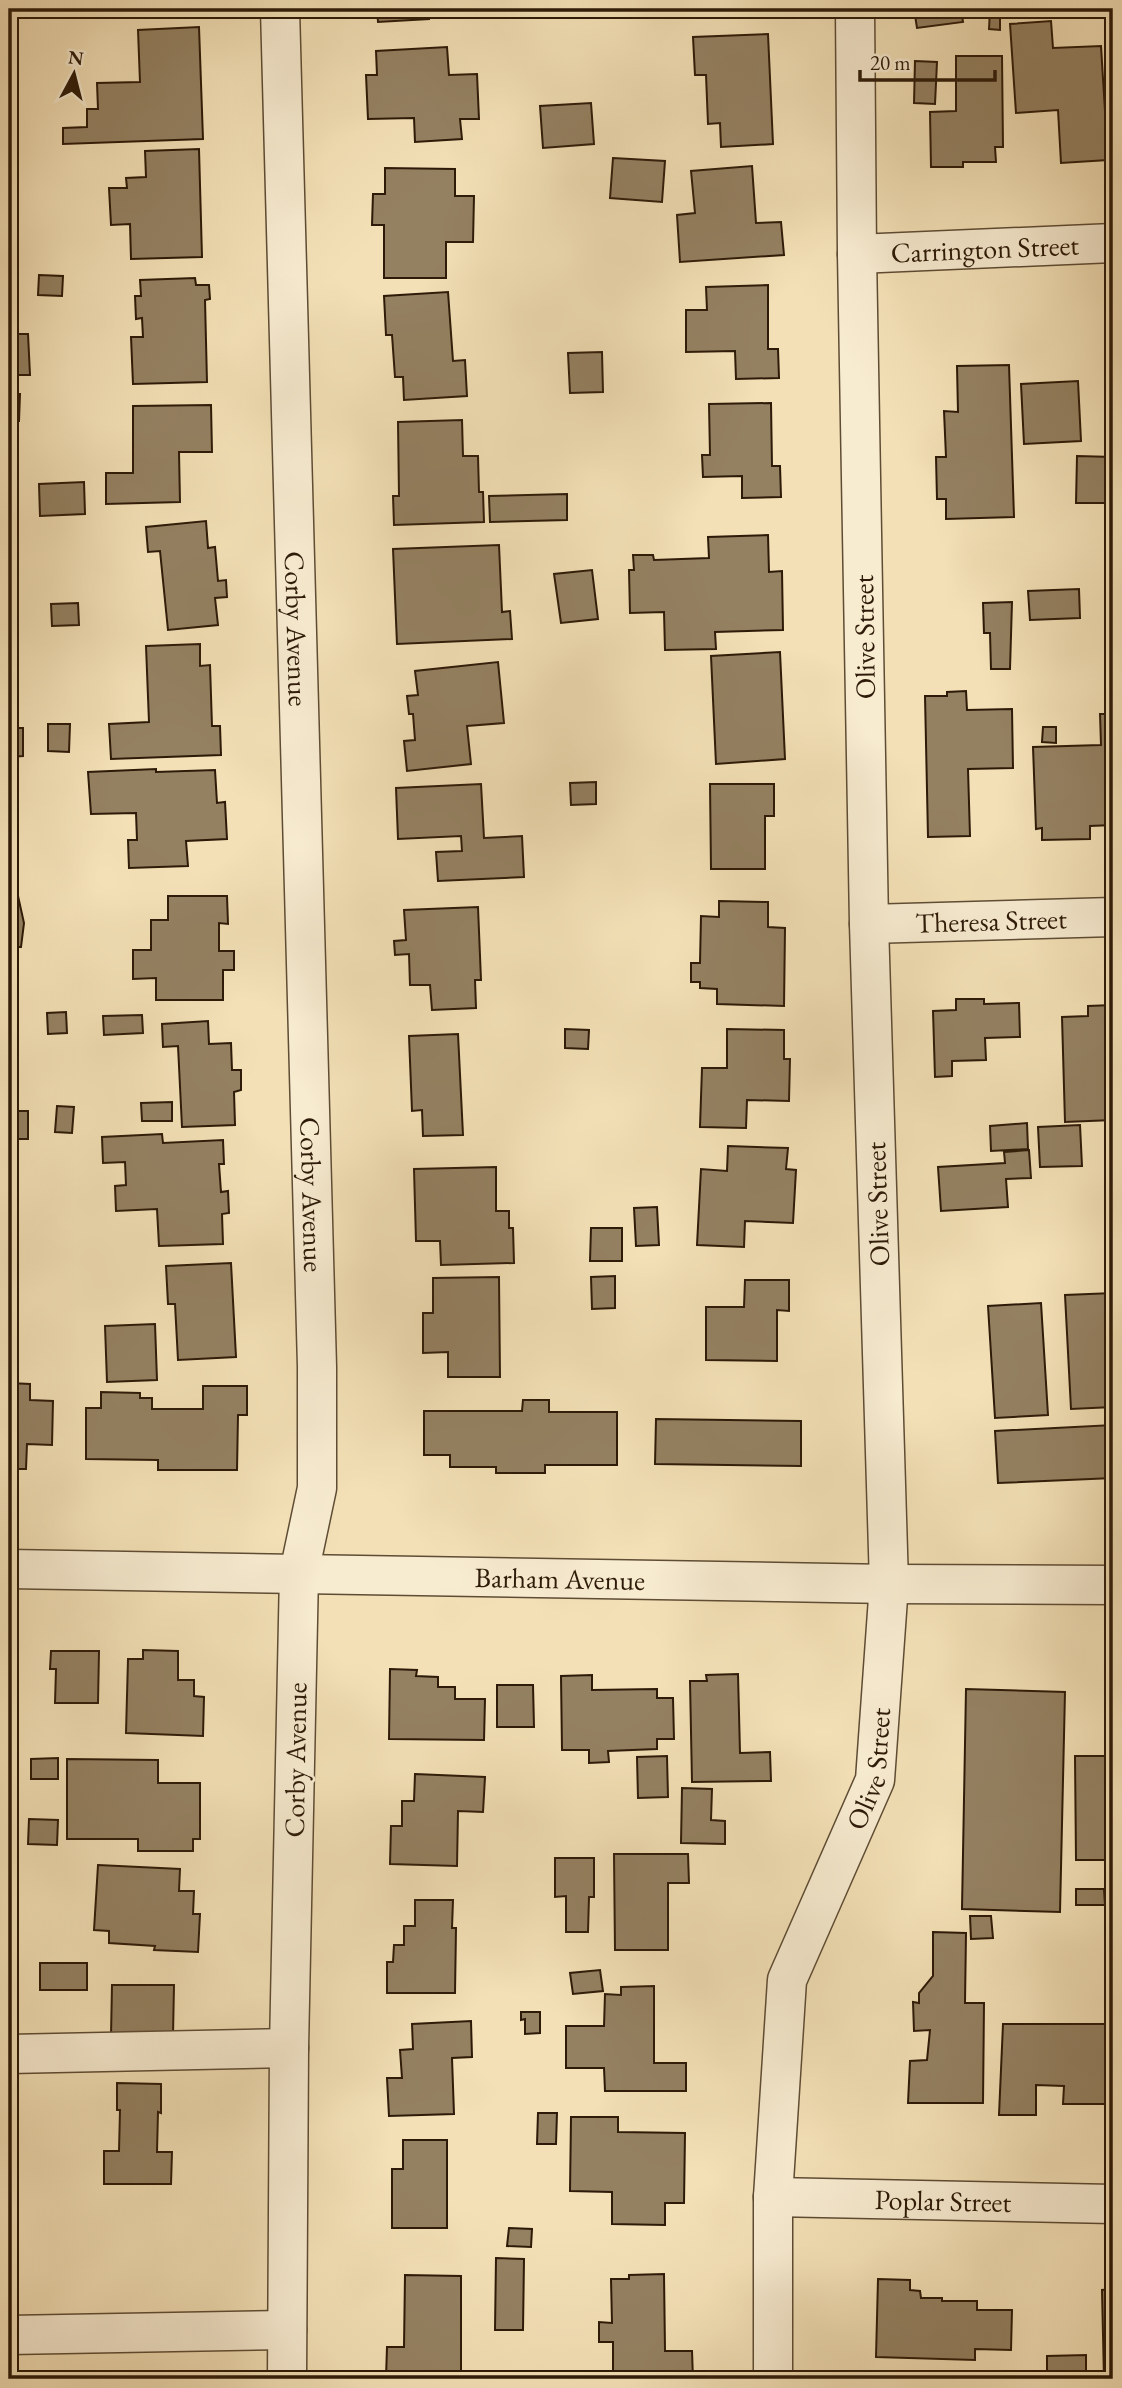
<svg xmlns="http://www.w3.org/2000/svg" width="1122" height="2388" font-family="'EB Garamond',serif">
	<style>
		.building { fill: #948162; stroke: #2d1a08; stroke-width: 2 }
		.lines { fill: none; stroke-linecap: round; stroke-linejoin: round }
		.minor-casing { stroke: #5e4c34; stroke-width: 41 }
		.minor { stroke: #f7ebd0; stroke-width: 38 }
		.labels { text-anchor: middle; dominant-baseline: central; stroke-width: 5; stroke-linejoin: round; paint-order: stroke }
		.street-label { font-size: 28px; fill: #2d1a08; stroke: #f7ebd0 }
	</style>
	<rect width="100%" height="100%" fill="#f3e0b6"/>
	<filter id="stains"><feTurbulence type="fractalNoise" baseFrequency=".00286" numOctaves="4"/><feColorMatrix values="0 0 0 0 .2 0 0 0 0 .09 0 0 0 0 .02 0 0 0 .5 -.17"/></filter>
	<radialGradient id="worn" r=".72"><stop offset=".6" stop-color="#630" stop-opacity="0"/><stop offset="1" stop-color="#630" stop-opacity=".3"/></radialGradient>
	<path class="building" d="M 377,9 L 428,9 L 429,19 L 378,22 Z
		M 690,9 L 768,9 L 768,15 L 690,15 Z
		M 914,9 L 961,9 L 963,22 L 917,28 Z
		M 990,9 L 1000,9 L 1000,30 L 989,29 Z
		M 1051,21 L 1053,48 L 1101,46 L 1108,160 L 1061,163 L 1058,110 L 1016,113 L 1010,24 Z
		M 1110,21 L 1113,21 L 1113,100 L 1111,100 Z
		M 199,27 L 203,139 L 63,144 L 63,128 L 87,127 L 87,109 L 98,109 L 97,83 L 140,82 L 138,30 Z
		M 768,34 L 773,144 L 721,147 L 720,123 L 708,124 L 706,75 L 695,75 L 693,37 Z
		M 447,47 L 449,75 L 477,74 L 479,119 L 460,119 L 462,139 L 415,142 L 414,118 L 368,119 L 366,75 L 377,75 L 376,51 Z
		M 956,56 L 1002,56 L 1003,147 L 995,147 L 996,162 L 963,162 L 963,167 L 931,167 L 930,112 L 956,111 Z
		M 915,61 L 937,62 L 935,104 L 914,103 Z
		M 591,103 L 594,144 L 543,148 L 540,106 Z
		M 199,149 L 202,257 L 131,259 L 130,224 L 111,225 L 109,188 L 127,188 L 126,178 L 146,177 L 145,151 Z
		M 613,158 L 665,161 L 662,202 L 610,198 Z
		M 752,166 L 756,223 L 781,222 L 784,255 L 680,262 L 677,215 L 695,213 L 691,171 Z
		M 385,168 L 455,169 L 455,196 L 474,196 L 473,242 L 446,242 L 446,278 L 384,278 L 384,225 L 372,225 L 373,194 L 385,194 Z
		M 39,275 L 63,276 L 62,296 L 38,295 Z
		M 195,278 L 196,285 L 209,285 L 210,299 L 205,300 L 207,382 L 133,384 L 131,337 L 143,337 L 142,318 L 136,319 L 135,296 L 141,296 L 140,280 Z
		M 768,285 L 768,349 L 778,349 L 779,378 L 736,379 L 735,351 L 686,352 L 686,310 L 707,310 L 706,287 Z
		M 448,292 L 453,361 L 465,360 L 467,396 L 404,400 L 403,377 L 395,377 L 392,335 L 386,335 L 384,296 Z
		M 9,334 L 28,334 L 30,375 L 9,375 Z
		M 602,352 L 603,392 L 570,393 L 568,353 Z
		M 1009,365 L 1014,517 L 946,519 L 946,499 L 937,499 L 936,457 L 946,457 L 944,411 L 958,412 L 957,366 Z
		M 1078,381 L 1081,441 L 1024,444 L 1021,384 Z
		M 9,394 L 20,394 L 19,421 L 9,421 Z
		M 771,403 L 772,466 L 780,466 L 781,497 L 742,498 L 742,476 L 703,477 L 702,455 L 710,455 L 709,404 Z
		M 211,405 L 212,452 L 179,452 L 180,502 L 106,504 L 106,473 L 133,473 L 133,406 Z
		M 462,420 L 463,456 L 478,456 L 479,492 L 483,492 L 484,522 L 394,525 L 393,496 L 399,496 L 398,422 Z
		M 1077,456 L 1113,457 L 1113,503 L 1076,503 Z
		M 84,482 L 85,514 L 40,516 L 39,484 Z
		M 567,494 L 567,520 L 490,522 L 489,496 Z
		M 206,521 L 208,548 L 215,547 L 218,581 L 226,580 L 227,597 L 215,598 L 218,625 L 168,630 L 160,551 L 148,552 L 146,527 Z
		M 768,535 L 769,572 L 782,571 L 783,630 L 715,632 L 716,649 L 665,650 L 664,612 L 630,613 L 629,570 L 634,570 L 633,555 L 653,555 L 654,560 L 709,558 L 708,537 Z
		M 499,545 L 502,612 L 510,611 L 512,639 L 397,644 L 393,549 Z
		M 592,570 L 598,619 L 561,623 L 554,574 Z
		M 1079,589 L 1080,618 L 1030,620 L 1028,591 Z
		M 1012,602 L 1010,669 L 991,669 L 990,633 L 984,633 L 983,603 Z
		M 78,603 L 79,625 L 52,626 L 51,604 Z
		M 200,644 L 200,666 L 210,665 L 212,726 L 220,726 L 221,755 L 111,759 L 109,724 L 149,722 L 146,646 Z
		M 780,652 L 785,759 L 716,764 L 711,656 Z
		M 498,662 L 504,723 L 467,726 L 471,764 L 407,771 L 404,741 L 415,740 L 413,714 L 409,714 L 407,696 L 418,695 L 415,671 Z
		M 966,691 L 967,710 L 1012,709 L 1013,768 L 968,769 L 970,836 L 928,837 L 925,696 L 947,696 L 947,692 Z
		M 1100,714 L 1113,714 L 1113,825 L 1090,826 L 1090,839 L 1042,840 L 1042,828 L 1036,829 L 1033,747 L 1101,745 Z
		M 48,724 L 70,724 L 69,752 L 48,751 Z
		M 1043,727 L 1056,727 L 1056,743 L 1042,742 Z
		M 9,728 L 23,728 L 23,756 L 9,757 Z
		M 156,769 L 156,772 L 215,770 L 217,803 L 225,802 L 227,839 L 186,841 L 188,866 L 129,868 L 128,840 L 137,840 L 136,813 L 91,814 L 88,772 Z
		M 596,782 L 596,804 L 571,805 L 570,783 Z
		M 481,784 L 484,838 L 522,836 L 524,877 L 438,881 L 436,852 L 462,851 L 461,836 L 398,839 L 396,788 Z
		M 710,784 L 774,784 L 774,816 L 765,816 L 765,869 L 711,869 Z
		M 9,896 L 18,896 L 24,923 L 21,947 L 9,947 Z
		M 168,896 L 227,896 L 228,924 L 219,923 L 219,951 L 234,951 L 234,970 L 223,970 L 223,1000 L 156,1000 L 156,978 L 133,979 L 133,950 L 151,950 L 151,920 L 168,920 Z
		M 719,901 L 768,902 L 768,927 L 785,928 L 784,1006 L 717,1004 L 717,989 L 700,988 L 700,982 L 691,982 L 691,963 L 700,963 L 701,916 L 719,917 Z
		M 478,907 L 481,980 L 475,980 L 476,1008 L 432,1010 L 430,985 L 410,985 L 409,954 L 395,955 L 394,941 L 406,940 L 404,910 Z
		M 956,999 L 984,999 L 984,1004 L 1019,1003 L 1020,1037 L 985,1038 L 986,1060 L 952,1061 L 952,1076 L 935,1077 L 933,1011 L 956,1010 Z
		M 1113,1005 L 1113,1120 L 1065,1122 L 1062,1017 L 1088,1016 L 1088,1006 Z
		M 66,1012 L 67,1033 L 48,1034 L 47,1013 Z
		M 142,1015 L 143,1033 L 104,1035 L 103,1016 Z
		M 208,1021 L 209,1044 L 231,1043 L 232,1070 L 241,1070 L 241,1090 L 234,1092 L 235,1125 L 182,1127 L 178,1046 L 163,1047 L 162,1024 Z
		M 565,1029 L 589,1030 L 588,1049 L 565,1048 Z
		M 727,1029 L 784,1030 L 784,1059 L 790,1059 L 789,1101 L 747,1100 L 746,1128 L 700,1127 L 702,1068 L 727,1068 Z
		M 458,1034 L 463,1135 L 423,1136 L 422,1110 L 412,1111 L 409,1036 Z
		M 172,1102 L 172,1121 L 142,1121 L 141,1103 Z
		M 57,1106 L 74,1107 L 72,1133 L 55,1132 Z
		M 9,1111 L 28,1111 L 28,1139 L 9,1139 Z
		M 1027,1123 L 1028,1149 L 991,1151 L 990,1126 Z
		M 1080,1125 L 1082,1166 L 1040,1167 L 1038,1127 Z
		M 162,1134 L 163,1143 L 223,1140 L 224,1164 L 219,1164 L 221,1192 L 228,1191 L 229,1213 L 222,1214 L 223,1244 L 159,1246 L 157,1209 L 116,1211 L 115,1186 L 126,1185 L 125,1162 L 103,1163 L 102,1137 Z
		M 728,1146 L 788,1148 L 786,1169 L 796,1170 L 793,1223 L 745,1221 L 744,1247 L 697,1245 L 701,1169 L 727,1171 Z
		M 1029,1150 L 1031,1178 L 1006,1179 L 1008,1207 L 941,1211 L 938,1167 L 1005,1163 L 1004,1152 Z
		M 496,1167 L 496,1211 L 509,1211 L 509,1228 L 513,1228 L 514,1263 L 441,1265 L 440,1241 L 416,1241 L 414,1169 Z
		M 657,1207 L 659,1245 L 636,1246 L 634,1208 Z
		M 591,1228 L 622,1228 L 622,1261 L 590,1261 Z
		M 231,1263 L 236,1357 L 178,1360 L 175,1304 L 168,1304 L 166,1266 Z
		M 615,1276 L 615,1308 L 592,1309 L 591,1277 Z
		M 499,1277 L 500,1377 L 448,1377 L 448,1352 L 423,1353 L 423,1313 L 433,1313 L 433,1278 Z
		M 745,1280 L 789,1280 L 789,1311 L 777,1310 L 777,1361 L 706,1360 L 706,1307 L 744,1307 Z
		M 1113,1293 L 1113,1407 L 1071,1409 L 1065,1295 Z
		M 1041,1303 L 1048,1415 L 995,1418 L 988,1306 Z
		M 155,1324 L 157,1380 L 107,1382 L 105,1326 Z
		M 9,1383 L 30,1384 L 30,1400 L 53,1401 L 52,1445 L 27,1444 L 26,1469 L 9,1469 Z
		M 203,1386 L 247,1386 L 247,1415 L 238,1415 L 237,1470 L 158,1470 L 158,1460 L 86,1459 L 86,1408 L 101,1408 L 101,1392 L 140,1393 L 140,1398 L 152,1398 L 152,1409 L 203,1409 Z
		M 523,1400 L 549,1400 L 549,1412 L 617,1412 L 617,1465 L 545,1465 L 545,1473 L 496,1473 L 496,1467 L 450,1467 L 450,1455 L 424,1455 L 424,1411 L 522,1411 Z
		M 656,1419 L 801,1421 L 801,1466 L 655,1464 Z
		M 1113,1425 L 1113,1478 L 998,1483 L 995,1431 Z
		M 143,1650 L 178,1651 L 178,1680 L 194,1680 L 194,1696 L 204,1697 L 203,1736 L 126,1733 L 128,1659 L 143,1659 Z
		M 51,1651 L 99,1651 L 98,1703 L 55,1703 L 56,1669 L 50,1669 Z
		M 390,1669 L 417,1670 L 416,1676 L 438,1677 L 438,1687 L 455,1687 L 455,1699 L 485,1699 L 484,1740 L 389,1739 Z
		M 738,1674 L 740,1753 L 770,1752 L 771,1781 L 692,1782 L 690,1681 L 707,1681 L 706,1675 Z
		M 592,1675 L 592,1690 L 657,1689 L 657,1698 L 673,1698 L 674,1739 L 657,1739 L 657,1749 L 608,1751 L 609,1762 L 589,1763 L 589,1750 L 562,1750 L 561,1676 Z
		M 497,1685 L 533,1685 L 534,1727 L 497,1727 Z
		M 966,1689 L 1065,1692 L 1060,1912 L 962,1909 Z
		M 667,1756 L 668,1797 L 638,1798 L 637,1757 Z
		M 1075,1756 L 1113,1756 L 1113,1860 L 1076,1860 Z
		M 58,1758 L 58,1779 L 31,1779 L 31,1759 Z
		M 67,1759 L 158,1760 L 158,1783 L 200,1783 L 200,1839 L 193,1839 L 193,1851 L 138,1851 L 138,1839 L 67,1839 Z
		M 415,1774 L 485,1777 L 483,1812 L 458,1811 L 457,1866 L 390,1864 L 391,1826 L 402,1826 L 402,1801 L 414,1801 Z
		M 682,1788 L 712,1789 L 711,1820 L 725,1821 L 725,1844 L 681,1843 Z
		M 29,1819 L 58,1820 L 57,1845 L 28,1844 Z
		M 614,1854 L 688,1854 L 689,1883 L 668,1883 L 668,1950 L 615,1950 Z
		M 555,1858 L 594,1858 L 594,1897 L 589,1897 L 588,1932 L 566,1932 L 566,1896 L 555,1897 Z
		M 98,1865 L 180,1869 L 179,1891 L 194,1891 L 193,1914 L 200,1914 L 198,1952 L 154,1950 L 155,1946 L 109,1943 L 109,1931 L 94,1930 Z
		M 1076,1889 L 1104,1889 L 1105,1905 L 1076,1905 Z
		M 415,1900 L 453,1900 L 452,1928 L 456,1928 L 455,1993 L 387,1993 L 387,1962 L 393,1962 L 394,1945 L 404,1945 L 404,1926 L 415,1926 Z
		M 970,1916 L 991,1916 L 993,1938 L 971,1939 Z
		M 933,1932 L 966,1933 L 965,2003 L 984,2003 L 983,2103 L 908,2103 L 910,2061 L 927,2060 L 930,2030 L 914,2031 L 913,2002 L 919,2003 L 919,1993 L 933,1976 Z
		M 40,1963 L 87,1963 L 87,1990 L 40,1990 Z
		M 600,1970 L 603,1991 L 573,1994 L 570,1973 Z
		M 112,1985 L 174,1985 L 173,2036 L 111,2036 Z
		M 654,1986 L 654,2063 L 686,2063 L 686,2091 L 605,2091 L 604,2068 L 566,2068 L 566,2026 L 604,2026 L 605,1994 L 621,1995 L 621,1987 Z
		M 521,2012 L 540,2012 L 540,2033 L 525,2034 L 525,2019 L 521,2020 Z
		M 471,2021 L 472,2057 L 452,2058 L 454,2114 L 389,2116 L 387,2078 L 402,2078 L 400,2050 L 413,2049 L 412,2024 Z
		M 1003,2024 L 1108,2024 L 1108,2104 L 1063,2104 L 1064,2086 L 1036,2085 L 1036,2115 L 999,2115 Z
		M 117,2083 L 161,2084 L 161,2113 L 158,2112 L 157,2152 L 172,2152 L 171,2184 L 104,2184 L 104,2151 L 119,2151 L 120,2110 L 117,2110 Z
		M 538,2113 L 557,2113 L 556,2144 L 537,2144 Z
		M 571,2117 L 618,2117 L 618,2132 L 685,2133 L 684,2203 L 665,2203 L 665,2225 L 612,2224 L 612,2192 L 570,2191 Z
		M 403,2140 L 447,2140 L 447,2228 L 392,2228 L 392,2169 L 403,2169 Z
		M 509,2228 L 532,2229 L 531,2247 L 507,2246 Z
		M 496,2258 L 524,2259 L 523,2330 L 495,2330 Z
		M 664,2274 L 665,2351 L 692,2351 L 693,2379 L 613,2379 L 613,2342 L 599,2342 L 599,2322 L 612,2323 L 611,2279 L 629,2279 L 629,2275 Z
		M 405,2275 L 461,2276 L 461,2379 L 386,2378 L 387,2347 L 404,2347 Z
		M 878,2279 L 910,2280 L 910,2290 L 920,2291 L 921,2298 L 942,2298 L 942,2301 L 977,2301 L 977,2310 L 1012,2310 L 1011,2350 L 975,2349 L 975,2360 L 876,2357 Z
		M 1113,2289 L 1113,2379 L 1104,2379 L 1102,2290 Z
		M 1086,2355 L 1086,2379 L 1047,2379 L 1047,2356 Z"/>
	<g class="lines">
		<g class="minor-casing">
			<g id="minor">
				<path id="s1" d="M 280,9 L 317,1367 L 317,1488 L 299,1573 L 289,2048 L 287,2379"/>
				<path id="s2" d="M 857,254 L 1113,243"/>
				<path id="s3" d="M 869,924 L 1113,917"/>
				<path id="s4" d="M 9,1569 L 889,1584 L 1113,1585"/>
				<path d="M 9,2054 L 289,2048"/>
				<path id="s5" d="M 773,2197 L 1113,2204"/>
				<path d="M 9,2335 L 287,2330"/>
				<path id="s6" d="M 773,2379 L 773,2197 L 787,1980 L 875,1780 L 889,1584 L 869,924 L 857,254 L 855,9"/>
			</g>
		</g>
		<use href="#minor" class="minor"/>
	</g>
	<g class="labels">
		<g class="street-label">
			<text stroke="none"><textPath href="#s2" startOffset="128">Carrington Street</textPath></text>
			<text stroke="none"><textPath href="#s1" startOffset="620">Corby Avenue</textPath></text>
			<text transform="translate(864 637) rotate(-91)">Olive Street</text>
			<text stroke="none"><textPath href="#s3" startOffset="122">Theresa Street</textPath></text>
			<text stroke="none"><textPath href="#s1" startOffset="1186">Corby Avenue</textPath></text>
			<text transform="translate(877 1204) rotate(-92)">Olive Street</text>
			<text stroke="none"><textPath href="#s4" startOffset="551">Barham Avenue</textPath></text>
			<text transform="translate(295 1760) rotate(-89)">Corby Avenue</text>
			<text stroke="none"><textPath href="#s6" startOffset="628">Olive Street</textPath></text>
			<text stroke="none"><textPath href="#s5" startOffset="170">Poplar Street</textPath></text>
		</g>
	</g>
	<rect width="1122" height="2388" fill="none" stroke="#f3e0b6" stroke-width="35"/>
	<rect x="10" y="10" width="1101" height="2367" fill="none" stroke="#2d1a08" stroke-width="3.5"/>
	<rect x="18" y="18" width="1087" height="2353" fill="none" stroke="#2d1a08" stroke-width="2"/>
	<g transform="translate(74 74) rotate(7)" stroke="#f7ebd0" stroke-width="5" paint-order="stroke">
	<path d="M0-5L12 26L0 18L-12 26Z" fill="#2d1a08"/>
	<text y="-10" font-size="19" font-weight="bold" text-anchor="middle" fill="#2d1a08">N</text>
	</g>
	<path d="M860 70v10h135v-10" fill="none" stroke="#2d1a08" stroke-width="3.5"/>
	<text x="870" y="70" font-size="21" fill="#2d1a08" stroke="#f7ebd0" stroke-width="5" paint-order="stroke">20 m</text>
	<rect width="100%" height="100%" filter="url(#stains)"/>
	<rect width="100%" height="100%" fill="url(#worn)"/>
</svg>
